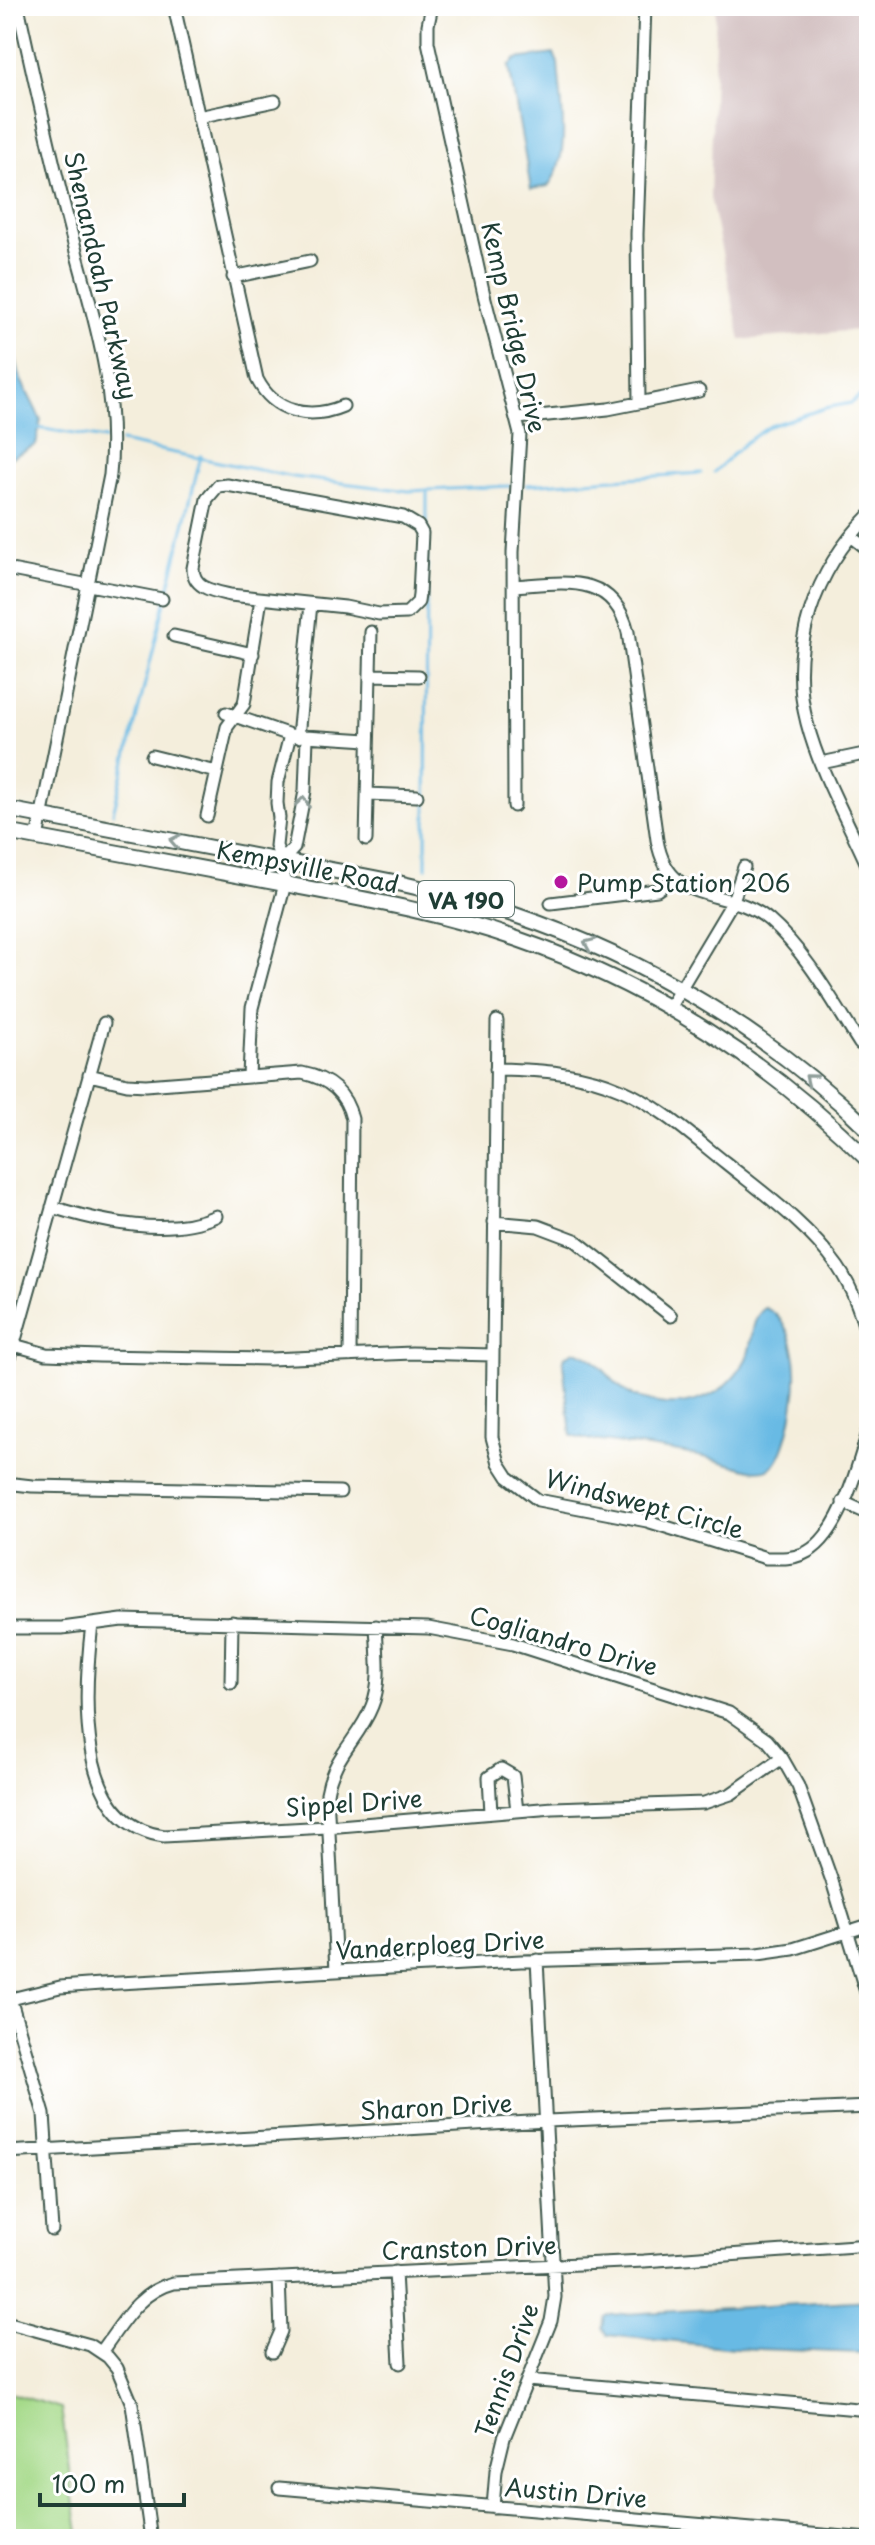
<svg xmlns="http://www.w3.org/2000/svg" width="875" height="2545" font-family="'Playpen Sans',sans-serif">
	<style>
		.industrial { fill: #d2bfc0 }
		.green { fill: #a6da8a; stroke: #628c5f; stroke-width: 2 }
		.water { fill: #68bae4; stroke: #447c8c; stroke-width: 2 }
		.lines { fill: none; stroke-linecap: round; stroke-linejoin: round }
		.stream { stroke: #68bae4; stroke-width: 3 }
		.minor-casing { stroke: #3f584d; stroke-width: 15 }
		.major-casing { stroke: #3f584d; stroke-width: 18 }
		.minor { stroke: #fff; stroke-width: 11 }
		.major { stroke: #fff; stroke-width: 14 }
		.oneway { stroke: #8f9e9a }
		.poi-dot { fill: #b5179e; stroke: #fff; stroke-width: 3 }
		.labels { text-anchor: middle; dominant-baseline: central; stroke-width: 6; stroke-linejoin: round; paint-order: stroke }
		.shield { fill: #fff; stroke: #627771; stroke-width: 2 }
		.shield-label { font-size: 22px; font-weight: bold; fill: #1f3d34 }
		.street-label { font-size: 24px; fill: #1f3d34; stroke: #fff }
		.poi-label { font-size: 24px; fill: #1f3d34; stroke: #fff; text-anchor: start }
	</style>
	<rect width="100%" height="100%" fill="#fff"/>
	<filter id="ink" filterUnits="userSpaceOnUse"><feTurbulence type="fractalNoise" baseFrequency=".0125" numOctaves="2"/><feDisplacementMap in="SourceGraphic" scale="16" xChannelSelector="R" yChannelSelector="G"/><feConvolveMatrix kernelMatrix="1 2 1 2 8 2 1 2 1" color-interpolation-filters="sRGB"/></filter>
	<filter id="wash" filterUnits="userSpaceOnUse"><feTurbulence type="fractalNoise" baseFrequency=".006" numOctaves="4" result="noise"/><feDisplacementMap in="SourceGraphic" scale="32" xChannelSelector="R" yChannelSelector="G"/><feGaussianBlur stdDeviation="1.8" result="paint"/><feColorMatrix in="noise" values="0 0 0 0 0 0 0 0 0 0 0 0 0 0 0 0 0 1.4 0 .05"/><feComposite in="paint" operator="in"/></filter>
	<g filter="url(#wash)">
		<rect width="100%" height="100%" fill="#f4eedc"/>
		<path class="industrial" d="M 716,6 L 869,6 L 869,329 L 741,340 L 710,197 Z"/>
		<path class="green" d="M 6,2392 L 61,2408 L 80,2539 L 6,2539 Z"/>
		<path class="water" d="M 554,54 L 558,63 C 560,99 573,155 548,186 L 531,189 L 509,66 L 516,59 Z
			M 6,320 L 21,380 L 41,420 L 36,445 L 6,460 Z
			M 765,1308 C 787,1317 795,1347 796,1370 C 797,1391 789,1455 770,1468 C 758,1475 741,1467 729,1464 C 680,1449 629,1445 578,1438 L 571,1435 L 563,1363 L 565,1356 L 575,1351 C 580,1353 587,1355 592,1359 C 605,1369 614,1384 628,1393 C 671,1416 724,1403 746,1359 C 754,1343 749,1319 765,1308 Z
			M 869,2300 L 869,2351 L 862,2353 L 735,2348 L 608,2335 L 603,2328 L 605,2317 L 608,2315 Z"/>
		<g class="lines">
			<path class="stream" d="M 38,428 L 105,439
				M 121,442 L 293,477 L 409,491 L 510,486
				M 714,472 L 746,442 L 770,426 L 825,408 L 851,403 L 869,389
				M 526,485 L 701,473
				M 113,813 L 201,456
				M 426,868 L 427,492"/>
		</g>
	</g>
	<g filter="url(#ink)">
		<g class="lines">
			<g class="minor-casing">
				<path id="minor" d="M 18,6 C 34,79 50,153 69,225 C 91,311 119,386 110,475 L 37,838
					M 174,6 L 257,379 C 274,413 310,420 343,406
					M 432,6 L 428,25 L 428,42 L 484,295 L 520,434 L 513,552 L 514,806
					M 198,117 L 275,101
					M 233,277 L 310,261
					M 639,401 L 637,234 L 645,6
					M 518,418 L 608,409 L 699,391
					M 227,485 L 403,517 L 418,526 L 422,533 L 419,595 L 418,602 L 407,613 L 379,614 L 345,607 L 230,595 C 213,591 193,588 193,568 L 207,499 L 218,486 Z
					M 869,516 C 815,570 787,647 807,723 C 820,773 848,821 869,869
					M 851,536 L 869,550
					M 6,569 L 162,599
					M 513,586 C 562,583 613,571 628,632 L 657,840 C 669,909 728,885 769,920 C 807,953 833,1002 860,1044
					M 174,636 L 253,654
					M 370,675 L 419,676
					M 226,713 L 290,735 L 368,740
					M 298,737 L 311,604
					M 152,756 L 217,772
					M 821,763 L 869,753
					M 367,794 L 417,796
					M 207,816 L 227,727 L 244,704 L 261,599
					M 366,840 L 371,632
					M 282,861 L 294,848 L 305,791 L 307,738
					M 551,903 L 657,890 L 674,878
					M 669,1008 L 733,901 L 744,867
					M 497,1021 L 492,1437 L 499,1463 L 508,1477 L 538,1500 L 647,1521 L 766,1558 C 779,1558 791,1559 803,1554 C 840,1539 858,1465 869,1429
					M 496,1069 C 539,1070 582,1072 622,1090 C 661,1107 693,1137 726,1163 C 766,1195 808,1225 838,1267 C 853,1289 864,1320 869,1346
					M 89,1075 L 127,1084 L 146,1085 L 302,1073 C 327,1078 346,1092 352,1119 L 350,1356
					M 249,1076 L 252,1008 L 285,884 L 282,861 L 276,846 L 279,818 L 277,803 L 278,782 L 290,735
					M 52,1207 C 100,1222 169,1237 216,1216
					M 494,1222 L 538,1226 L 575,1240 L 671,1316
					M 14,1345 L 46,1354 L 99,1356 L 270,1359 L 412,1353 L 492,1355
					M 6,1372 L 104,1023
					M 6,1483 L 32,1486 L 340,1492
					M 843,1502 L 869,1514
					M 92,1624 C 84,1691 74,1824 164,1836 L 327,1827 L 553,1808 L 704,1803 L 731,1794 L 782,1758
					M 6,1628 L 62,1628 L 122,1620 L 428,1628 L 513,1644 L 729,1713 L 767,1740 L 782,1758 L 798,1786 L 832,1881 L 869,2002
					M 231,1683 L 232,1622
					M 491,1813 L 489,1777 L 501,1769 L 513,1776 L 517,1811
					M 336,1971 L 327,1793 C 333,1756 359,1739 372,1706 C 382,1682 377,1651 376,1626
					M 6,1984 L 44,2114 L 52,2230
					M 11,1999 L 60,1987 L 101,1984 L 521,1961 L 758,1954 L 793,1949 L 869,1925
					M 6,2152 L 547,2121 L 869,2107
					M 395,2272 L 400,2363
					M 6,2322 L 90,2345 L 108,2357 L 117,2368 L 132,2404 L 151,2539
					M 101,2352 C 122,2324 138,2292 173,2283 L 644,2261 L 869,2245
					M 272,2352 L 281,2331 L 279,2278
					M 527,2380 L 869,2410
					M 279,2488 L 869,2539
					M 493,2507 L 496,2471 L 504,2438 L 551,2321 L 555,2297 L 537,1960"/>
			</g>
			<g class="major-casing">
				<path id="major" d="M 6,809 C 97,826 188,844 280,861 C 359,875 438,888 515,915 C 646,959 770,1033 869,1130
					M 6,832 C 99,849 192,867 285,884 C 365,899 443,913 520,940 C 651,985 771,1063 869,1161"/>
			</g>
			<use href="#minor" class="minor"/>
			<use href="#major" class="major"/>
		</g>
		<defs><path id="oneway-chevron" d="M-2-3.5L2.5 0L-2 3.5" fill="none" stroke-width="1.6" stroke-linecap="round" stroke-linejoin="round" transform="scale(2)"/></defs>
		<g class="oneway">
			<use href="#oneway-chevron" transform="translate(303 802) rotate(-81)"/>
			<use href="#oneway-chevron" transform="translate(175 841) rotate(-169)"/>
			<use href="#oneway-chevron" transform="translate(589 944) rotate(-156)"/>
			<use href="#oneway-chevron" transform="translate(810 1079) rotate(-141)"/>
		</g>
	</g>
	<circle class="poi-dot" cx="561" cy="882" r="8"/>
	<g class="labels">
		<rect class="shield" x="418" y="881" width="96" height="36" rx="6"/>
		<g class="shield-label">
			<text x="466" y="899">VA 190</text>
		</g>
		<g class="street-label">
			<text transform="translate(102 275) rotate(77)">Shenandoah Parkway</text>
			<text transform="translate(515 327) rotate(77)">Kemp Bridge Drive</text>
			<text transform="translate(308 866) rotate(11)">Kempsville Road</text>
			<text transform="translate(645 1503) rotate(15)">Windswept Circle</text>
			<text transform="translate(564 1640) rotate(16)">Cogliandro Drive</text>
			<text transform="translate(354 1802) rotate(-4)">Sippel Drive</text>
			<text transform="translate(440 1944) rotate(-3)">Vanderploeg Drive</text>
			<text transform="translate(436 2106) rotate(-3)">Sharon Drive</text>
			<text transform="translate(469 2247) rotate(-2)">Cranston Drive</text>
			<text transform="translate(506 2370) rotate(-70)">Tennis Drive</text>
			<text transform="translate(576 2492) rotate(5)">Austin Drive</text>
		</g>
		<g class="poi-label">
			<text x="577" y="882">Pump Station 206</text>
		</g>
	</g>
	<rect width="875" height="2545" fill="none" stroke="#fff" stroke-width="32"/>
	<path d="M40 2493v12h144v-12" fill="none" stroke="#1f3d34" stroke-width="4"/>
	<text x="52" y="2493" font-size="24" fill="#1f3d34" stroke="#ffffff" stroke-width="6" paint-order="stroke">100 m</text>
</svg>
